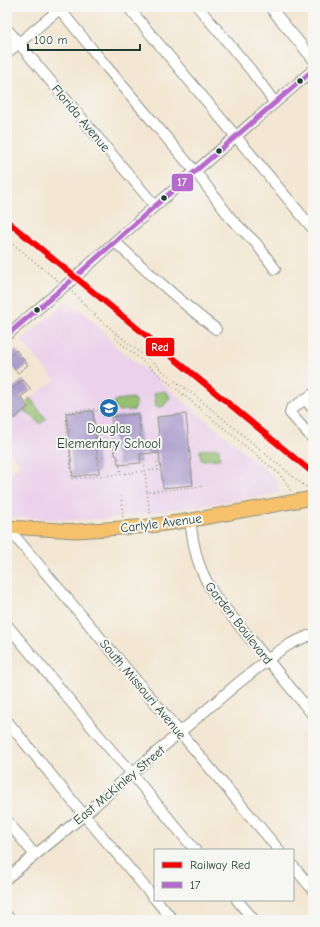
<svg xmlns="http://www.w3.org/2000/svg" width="320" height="927" font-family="'Comic Neue',sans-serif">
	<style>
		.built { fill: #ebd1eb }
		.green { fill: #95c16f; stroke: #5a7f52 }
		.building { fill: #ab9ecc }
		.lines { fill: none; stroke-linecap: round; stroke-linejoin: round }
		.minor-casing { stroke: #899283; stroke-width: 12 }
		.major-casing { stroke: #899283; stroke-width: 15 }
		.path { stroke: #899283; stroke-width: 1.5; stroke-dasharray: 1 3; stroke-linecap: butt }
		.minor { stroke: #fff; stroke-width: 10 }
		.major { stroke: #f7c06b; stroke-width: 13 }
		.bus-1-casing { stroke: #f6f6f2; stroke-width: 8 }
		.bus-1 { stroke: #b869cd; stroke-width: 5 }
		.rail-1-casing { stroke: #f6f6f2; stroke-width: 9 }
		.rail-1 { stroke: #f80000; stroke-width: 6 }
		.bus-dot { fill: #1f3d34; stroke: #f6f6f2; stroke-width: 1.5 }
		.labels { text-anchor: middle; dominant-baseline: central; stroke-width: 4; stroke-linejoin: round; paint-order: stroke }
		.street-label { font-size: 13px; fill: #1f3d34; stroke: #f6f6f2 }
		.poi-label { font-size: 13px; fill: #1f3d34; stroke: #f6f6f2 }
		.line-badge { stroke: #f6f6f2; stroke-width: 1.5 }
		.badge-label { font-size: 11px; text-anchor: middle; font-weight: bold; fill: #fff }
	</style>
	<rect width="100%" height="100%" fill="#f6f6f2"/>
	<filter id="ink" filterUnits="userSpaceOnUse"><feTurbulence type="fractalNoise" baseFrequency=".025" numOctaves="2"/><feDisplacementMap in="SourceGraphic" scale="8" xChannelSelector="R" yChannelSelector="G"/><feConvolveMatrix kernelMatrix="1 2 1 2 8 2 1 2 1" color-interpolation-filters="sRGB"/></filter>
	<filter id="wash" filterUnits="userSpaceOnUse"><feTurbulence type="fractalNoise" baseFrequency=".012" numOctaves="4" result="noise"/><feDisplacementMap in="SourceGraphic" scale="16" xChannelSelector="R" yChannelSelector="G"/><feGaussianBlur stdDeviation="0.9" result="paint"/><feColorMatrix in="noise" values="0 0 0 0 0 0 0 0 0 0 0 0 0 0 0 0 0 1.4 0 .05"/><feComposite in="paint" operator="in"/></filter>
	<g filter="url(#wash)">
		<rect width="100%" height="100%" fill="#f3e6d2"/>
		<path class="built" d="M 68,300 L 90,318 L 105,333 L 114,345 L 163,384 L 268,472 L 277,480 L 280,493 L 151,513 L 106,519 L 68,520 L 7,517 L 7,476 L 20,465 L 7,448 L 7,410 L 14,418 L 29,405 L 27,401 L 55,380 L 21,340 Z"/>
		<path class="green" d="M 165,391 L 169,395 L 170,398 L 163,407 L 156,407 L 154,393 Z
			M 30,398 L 46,419 L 40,424 C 37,422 35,417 31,415 C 28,413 27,414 24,410 L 29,405 L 27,401 Z
			M 133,398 C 137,403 137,404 134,410 L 118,411 C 113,407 113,405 116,400 Z
			M 219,448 L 220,459 L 201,460 L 200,450 Z"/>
		<g id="blocks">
			<path class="building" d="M 16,350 L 28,365 L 18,373 L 7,359 L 7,357 Z
				M 23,380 L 31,389 L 21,397 L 28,407 L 14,419 L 7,410 L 7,381 L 13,388 Z
				M 93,411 L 99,473 L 73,477 L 66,413 Z
				M 138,414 L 142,448 L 160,446 L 157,417 L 186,414 L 193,485 L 163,488 L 159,453 L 140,454 L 141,463 L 118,465 L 117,455 L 115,455 L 111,417 Z"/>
		</g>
	</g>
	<g filter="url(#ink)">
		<use href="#blocks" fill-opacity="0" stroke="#899283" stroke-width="1"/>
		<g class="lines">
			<g class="minor-casing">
				<path id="minor" d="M 58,7 L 105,65 L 133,98 L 186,161 L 196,172 L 232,220 L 256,243 L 275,269
					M 128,7 L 313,229
					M 198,7 L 250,69 L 275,103
					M 270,7 L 313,59
					M 7,29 L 155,206
					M 7,53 L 62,7
					M 115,242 C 148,272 180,302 216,329
					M 7,335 L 65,286 L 155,206 L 313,70
					M 313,394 L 291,409 L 290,413 L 313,439
					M 305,399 L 313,409
					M 190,520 C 194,551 198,569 215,596 L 313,715
					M 7,527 L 279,850
					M 7,625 L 116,756 L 132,773 L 136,779 L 195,850
					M 7,721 L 79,809 L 155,899
					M 7,821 L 35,855
					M 293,866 L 313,890
					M 7,878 L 84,815 L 132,773 L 237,684 L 279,651 L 292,643 L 308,636 L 313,635
					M 156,900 L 173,920
					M 237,900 L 254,920
					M 7,916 L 11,920"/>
			</g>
			<g class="major-casing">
				<path id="major" d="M 7,527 L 77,531 L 150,526 L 192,520 L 313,498"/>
			</g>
			<path class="path" d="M 7,239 L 58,281
				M 72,292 L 98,318 L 116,333 L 175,381 L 193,394 L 307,488
				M 116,334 L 115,336 L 116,339 L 278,473 C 283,478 287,483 290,490 L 288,492
				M 97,438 L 96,434 L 113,432
				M 119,458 L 121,474 L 72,479 L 67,432 L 66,412 L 95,409 L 104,416 L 138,413 L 141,427
				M 159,460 L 157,460 L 158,470 L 145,471 L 147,492 L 204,486
				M 121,474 L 145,471 L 143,455
				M 147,492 L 150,515
				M 121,496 L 123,518"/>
			<use href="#minor" class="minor"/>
			<use href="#major" class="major"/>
			<g class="bus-1-casing">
				<path id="bus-1" d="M 7,335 L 65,286 L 155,206 L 313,70"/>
			</g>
			<use href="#bus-1" class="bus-1"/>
			<g class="rail-1-casing">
				<path id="rail-1" d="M 7,221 L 313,473"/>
			</g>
			<use href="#rail-1" class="rail-1"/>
		</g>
	</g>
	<defs>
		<g id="school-disc" transform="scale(1)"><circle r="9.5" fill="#1f6fb2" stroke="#f6f6f2"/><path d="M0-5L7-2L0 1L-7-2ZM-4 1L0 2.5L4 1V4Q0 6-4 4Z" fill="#fff"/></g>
	</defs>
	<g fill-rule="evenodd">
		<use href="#school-disc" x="109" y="408"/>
	</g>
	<g class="bus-dot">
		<circle cx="300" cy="81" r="3.5"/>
		<circle cx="219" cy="151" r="3.5"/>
		<circle cx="164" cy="198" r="3.5"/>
		<circle cx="37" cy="310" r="3.5"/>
	</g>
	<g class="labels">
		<g class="street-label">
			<text transform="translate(81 118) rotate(50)">Florida Avenue</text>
			<text transform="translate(161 523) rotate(-7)">Carlyle Avenue</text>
			<text transform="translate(239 623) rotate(52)">Garden Boulevard</text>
			<text transform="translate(143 689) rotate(50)">South Missouri Avenue</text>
			<text transform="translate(119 785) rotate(-40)">East McKinley Street</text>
		</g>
		<g class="poi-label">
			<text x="109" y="428">Douglas<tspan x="109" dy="15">Elementary School</tspan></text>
		</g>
	</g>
	<g class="line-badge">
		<rect x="171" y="173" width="23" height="19" rx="4" fill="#b869cd"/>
		<rect x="145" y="337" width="30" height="20" rx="4" fill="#f80000"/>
	</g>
	<g class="badge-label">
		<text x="182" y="186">17</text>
		<text x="160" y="351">Red</text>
	</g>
	<rect width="320" height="927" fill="none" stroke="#f6f6f2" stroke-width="24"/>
	<rect x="154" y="849" width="140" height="52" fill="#f6f6f2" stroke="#a0aca6"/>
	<rect x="162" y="862" width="20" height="6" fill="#f80000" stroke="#a0aca6"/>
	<text x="190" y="869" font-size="12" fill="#1f3d34">Railway Red</text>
	<rect x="162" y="882" width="20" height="6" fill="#b869cd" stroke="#a0aca6"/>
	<text x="190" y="889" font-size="12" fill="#1f3d34">17</text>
	<path d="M28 44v6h112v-6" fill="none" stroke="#1f3d34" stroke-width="2"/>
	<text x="34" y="44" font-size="12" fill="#1f3d34" stroke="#f6f6f2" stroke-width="3" paint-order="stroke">100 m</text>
</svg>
